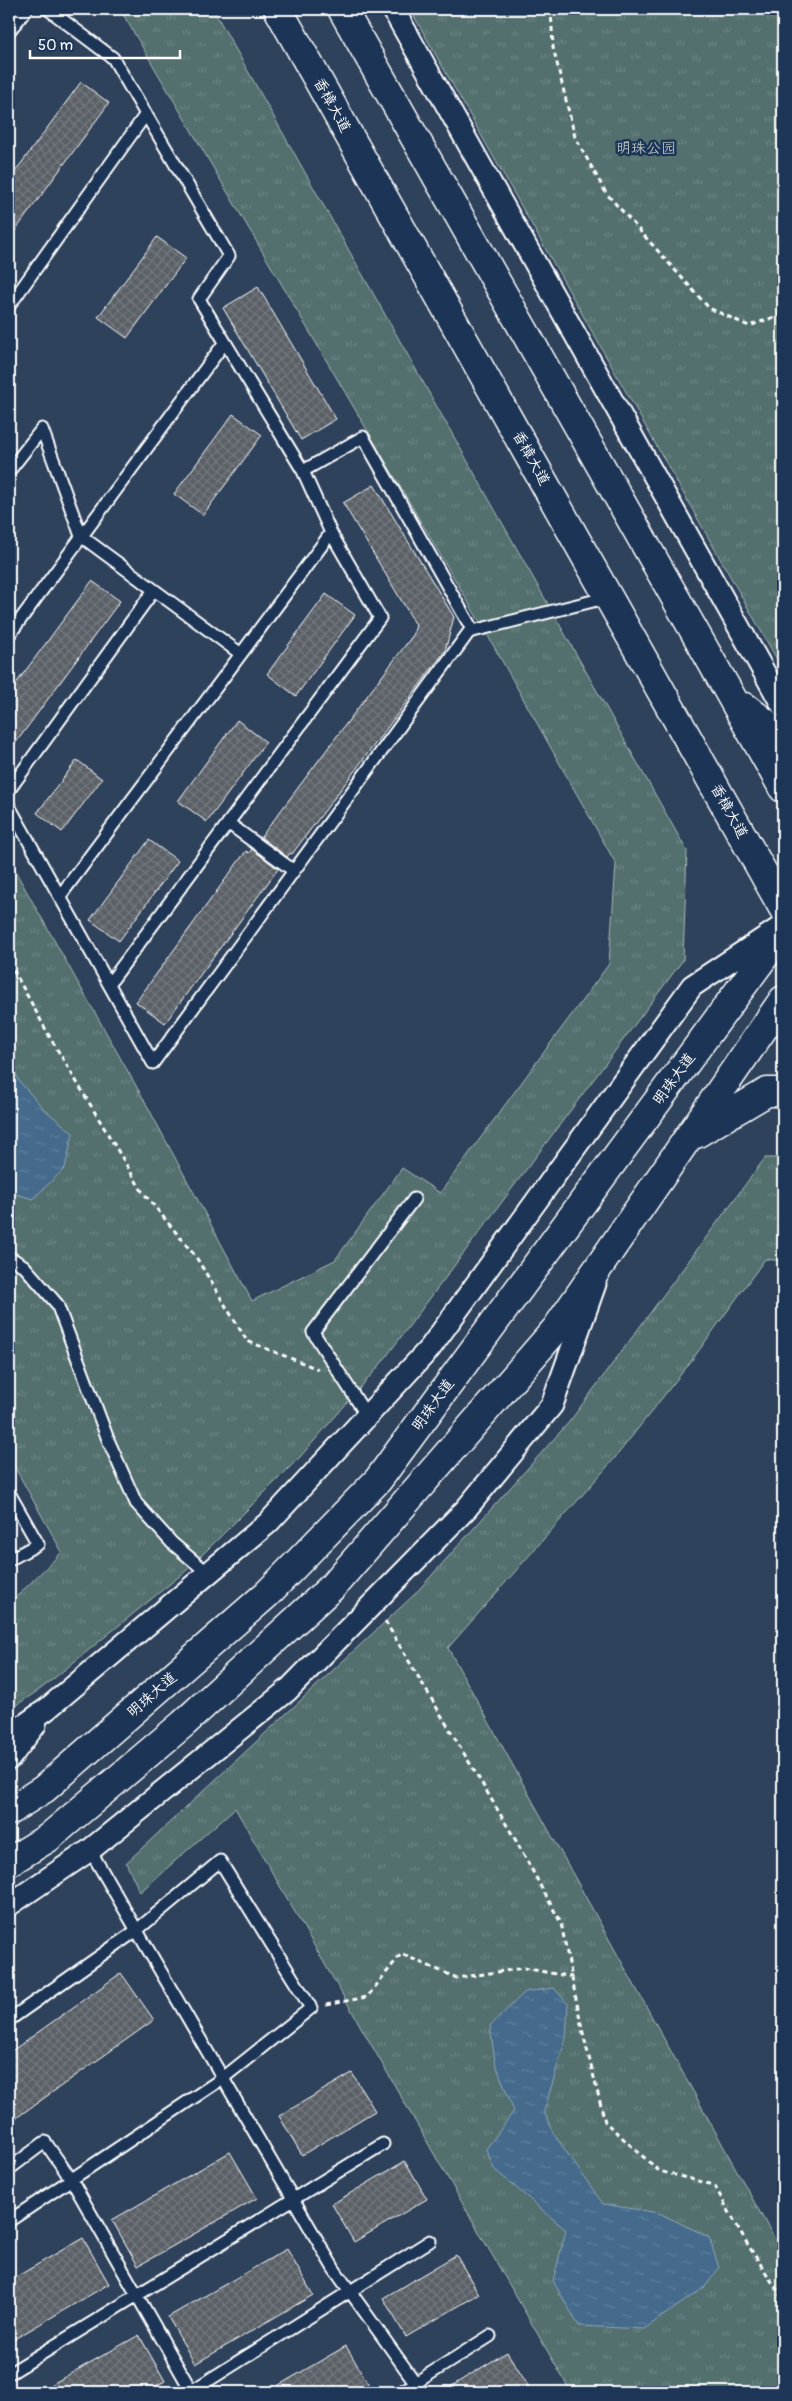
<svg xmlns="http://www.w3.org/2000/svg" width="792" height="2401" font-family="Pangolin,'LXGW WenKai TC',sans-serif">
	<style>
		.park { fill: url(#park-tufts); stroke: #a9b8b6 }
		.water { fill: url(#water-ripples); stroke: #8fa6ba }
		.building { fill: url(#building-cross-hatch); stroke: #fff }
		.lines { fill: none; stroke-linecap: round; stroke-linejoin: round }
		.service-casing { stroke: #fff; stroke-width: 15 }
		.minor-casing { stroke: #fff; stroke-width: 25 }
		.secondary-casing { stroke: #fff; stroke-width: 31 }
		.path { stroke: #fff; stroke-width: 3; stroke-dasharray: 5 4; stroke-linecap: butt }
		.service { stroke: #1d3557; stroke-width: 11 }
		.minor { stroke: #1d3557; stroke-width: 21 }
		.secondary { stroke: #1d3557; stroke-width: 28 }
		.labels { text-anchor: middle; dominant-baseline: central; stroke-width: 5; stroke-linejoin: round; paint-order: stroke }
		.street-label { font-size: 15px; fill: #fff; stroke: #1d3557 }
		.park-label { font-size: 15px; fill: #b2bfbe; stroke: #1d3557 }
	</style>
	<defs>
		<pattern id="park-tufts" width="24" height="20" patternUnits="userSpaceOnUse" patternTransform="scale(1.25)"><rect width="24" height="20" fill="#53706e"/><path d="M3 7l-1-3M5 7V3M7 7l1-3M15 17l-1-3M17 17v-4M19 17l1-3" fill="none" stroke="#6d8584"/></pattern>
		<pattern id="water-ripples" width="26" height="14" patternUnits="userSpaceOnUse" patternTransform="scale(1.25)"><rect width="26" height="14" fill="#446b8c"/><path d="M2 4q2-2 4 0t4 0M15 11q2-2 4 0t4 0" fill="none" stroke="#60819d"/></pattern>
		<pattern id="building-cross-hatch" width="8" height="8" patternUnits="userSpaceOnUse" patternTransform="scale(1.25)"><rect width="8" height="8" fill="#5a6066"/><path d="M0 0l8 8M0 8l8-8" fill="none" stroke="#73787d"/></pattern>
	</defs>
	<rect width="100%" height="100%" fill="#2f425c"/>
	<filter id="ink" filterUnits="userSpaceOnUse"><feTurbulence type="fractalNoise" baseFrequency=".02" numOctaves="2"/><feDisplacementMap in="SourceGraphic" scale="10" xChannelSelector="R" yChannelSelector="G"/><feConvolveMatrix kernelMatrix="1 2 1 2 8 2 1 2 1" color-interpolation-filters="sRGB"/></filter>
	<g filter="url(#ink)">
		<path class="park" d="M 120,9 L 213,9 L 687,851 L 683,960 L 380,1365 L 300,1457 L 187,1570 L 42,1688 L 9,1710 L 9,1604 L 62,1552 L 9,1457 L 9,860 L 144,1100 L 252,1301 L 335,1260 L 402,1168 L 440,1193 L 609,964 L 616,864 L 488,636 Z
			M 410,9 L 783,9 L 783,670 Z
			M 765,1158 L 783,1158 L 783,1261 L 765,1259 L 692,1360 L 614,1459 L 448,1648 L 783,2254 L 783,2392 L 571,2392 L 235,1808 L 140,1892 L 126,1863 L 415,1594 L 570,1421 Z"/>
		<path class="water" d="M 9,1056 L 19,1081 L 44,1109 L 73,1133 L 65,1168 L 33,1199 L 9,1192 Z
			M 554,1988 L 568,2004 L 566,2038 L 544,2111 L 553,2133 L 603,2204 L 659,2213 L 709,2237 L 719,2268 L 705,2287 L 644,2329 L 579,2326 L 553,2281 L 566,2230 L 494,2169 L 486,2149 L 514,2111 L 495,2062 L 490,2026 L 525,1992 Z"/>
		<path class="building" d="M 81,82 L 109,103 L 9,239 L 9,180 Z
			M 157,237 L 186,258 L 127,338 L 98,317 Z
			M 258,287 L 336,419 L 301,440 L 223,308 Z
			M 233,414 L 262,435 L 203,515 L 174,494 Z
			M 374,485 L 454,617 L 445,651 L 292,854 L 290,853 L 287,857 L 261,837 L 413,635 L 416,625 L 343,503 Z
			M 92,581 L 120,601 L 9,752 L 9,693 Z
			M 326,594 L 355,615 L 296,696 L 267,674 Z
			M 237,720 L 266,742 L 207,822 L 178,801 Z
			M 77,760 L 102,779 L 62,832 L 37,813 Z
			M 149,840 L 178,861 L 119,941 L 90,920 Z
			M 252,849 L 278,869 L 165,1023 L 136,1002 L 246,851 L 249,853 Z
			M 121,1973 L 154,2020 L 9,2123 L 9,2053 Z
			M 352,2073 L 375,2111 L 302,2155 L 279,2116 Z
			M 230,2152 L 257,2198 L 138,2266 L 112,2220 Z
			M 405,2161 L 427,2199 L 354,2242 L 332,2204 Z
			M 83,2238 L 109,2284 L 9,2342 L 9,2281 Z
			M 287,2249 L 313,2295 L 195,2364 L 168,2317 Z
			M 456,2255 L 479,2294 L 406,2337 L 383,2298 Z
			M 139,2335 L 165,2381 L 145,2392 L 38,2392 Z
			M 346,2346 L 373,2392 L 267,2392 Z
			M 507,2352 L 532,2392 L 442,2392 Z"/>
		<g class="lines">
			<g class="service-casing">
				<path id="service" d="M 48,9 L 113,58 L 229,256 L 199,299 L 303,471 L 363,437 L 473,631
					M 9,31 L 27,9
					M 9,306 L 146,114
					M 9,471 L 42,429 L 81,536 L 241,654 L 331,533 L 380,618 L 109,984
					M 303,471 L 331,533
					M 9,635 L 225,342
					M 9,790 L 154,590
					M 9,806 L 153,1063 L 469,632 L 609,597
					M 228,823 L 294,871
					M 60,896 L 241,654
					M 9,1257 L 24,1266 L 57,1304 L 109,1442 L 136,1503 L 172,1543 L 209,1574
					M 367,1416 L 313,1332 L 414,1199
					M 9,1493 L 38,1544 L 9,1560
					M 90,1850 L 334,2269 L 422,2392
					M 9,2020 L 137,1930 L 220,1861 L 311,2008 L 223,2078 L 9,2221
					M 9,2169 L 45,2142 L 71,2179 L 192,2392
					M 12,2372 L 383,2144
					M 190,2392 L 430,2241
					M 401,2392 L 490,2336"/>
			</g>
			<g class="minor-casing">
				<path id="minor" d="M 393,9 L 783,706
					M 9,1736 L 47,1709 L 268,1523 L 430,1348 L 692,986 L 781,927
					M 9,1759 L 35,1725
					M 9,1905 L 90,1850 L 288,1690 L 466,1509 L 552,1405 L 595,1284"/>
			</g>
			<g class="secondary-casing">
				<path id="secondary" d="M 278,9 L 783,908
					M 342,9 L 783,788
					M 745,707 L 783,737
					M 696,1134 L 767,1092 L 783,1092
					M 9,1811 L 44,1789 L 267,1594 L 378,1480 L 783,931
					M 9,1862 L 48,1838 L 183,1724 L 332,1587 L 556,1329 L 783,1000"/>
			</g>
			<path class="path" d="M 551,9 L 553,47 L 575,137 L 606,193 L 709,308 L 749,326 L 783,314
				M 9,962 L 51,1039 L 142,1191 L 196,1257 L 247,1341 L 318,1369
				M 385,1621 L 515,1839 L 561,1923 L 582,2029 L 605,2122 L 659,2171 L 714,2185 L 748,2245 L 783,2299
				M 326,2005 L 367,1997 L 401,1954 L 457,1978 L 524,1968 L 572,1977"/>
			<use href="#service" class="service"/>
			<use href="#minor" class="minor"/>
			<use href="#secondary" class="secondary"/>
		</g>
	</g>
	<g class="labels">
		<g class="street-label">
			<text transform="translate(332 105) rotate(61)">香樟大道</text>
			<text transform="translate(531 458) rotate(61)">香樟大道</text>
			<text transform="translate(729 811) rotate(61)">香樟大道</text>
			<text transform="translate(674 1079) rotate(-54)">明珠大道</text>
			<text transform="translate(433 1405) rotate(-54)">明珠大道</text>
			<text transform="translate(152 1695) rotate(-41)">明珠大道</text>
		</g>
		<g class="park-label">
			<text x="646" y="148">明珠公园</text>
		</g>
	</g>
	<rect width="792" height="2401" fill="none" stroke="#1d3557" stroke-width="30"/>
	<rect x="15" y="15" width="762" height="2371" fill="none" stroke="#fff" stroke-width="2" filter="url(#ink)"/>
	<path d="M30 50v8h150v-8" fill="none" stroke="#ffffff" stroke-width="2.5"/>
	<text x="38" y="50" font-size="15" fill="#ffffff" stroke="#1d3557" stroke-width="4" paint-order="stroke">50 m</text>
</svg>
